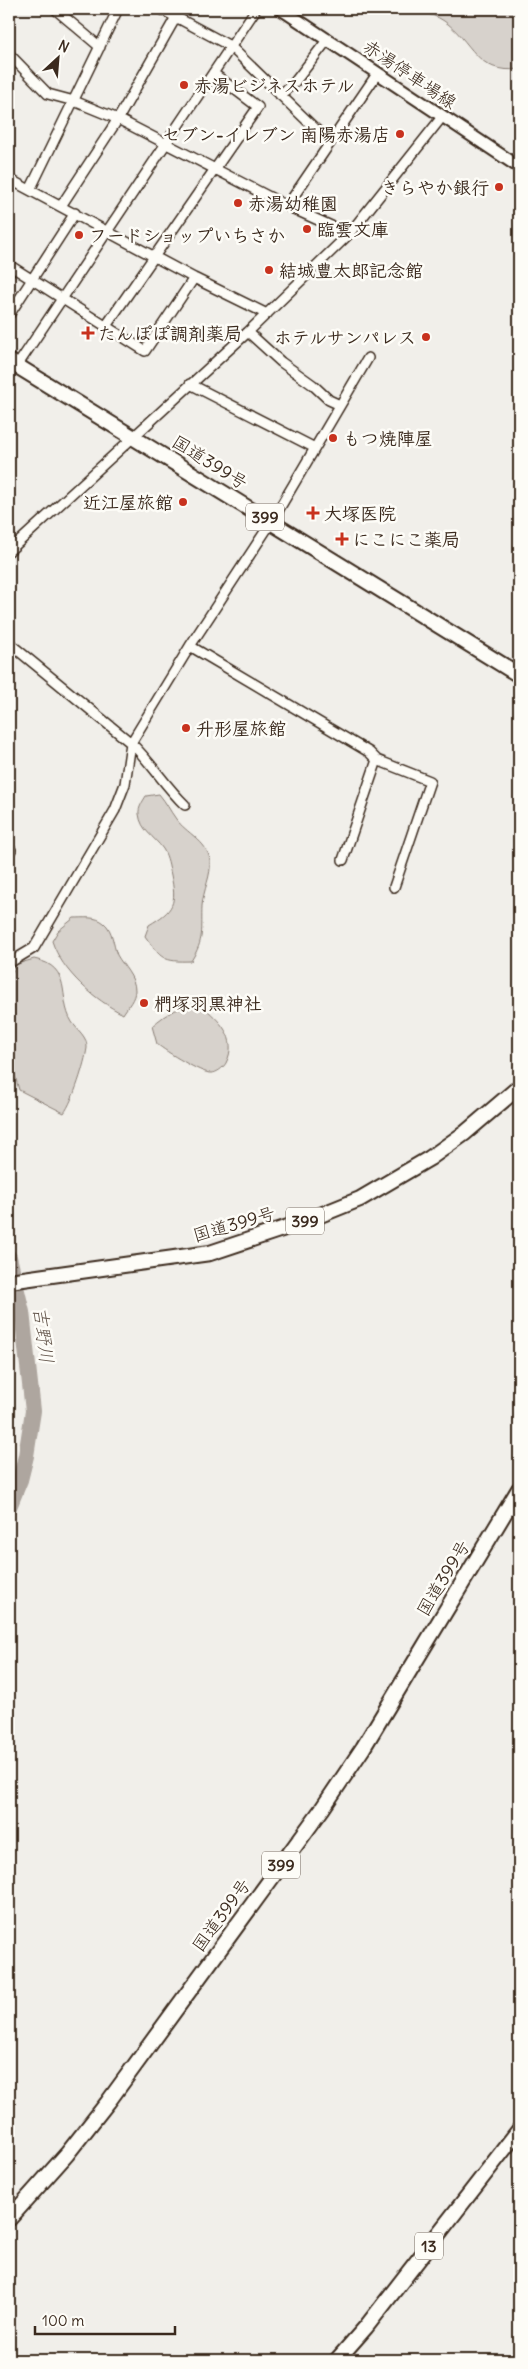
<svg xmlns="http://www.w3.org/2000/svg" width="528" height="2369" font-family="Delius,'Klee One',sans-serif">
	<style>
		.green { fill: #d7d2cc; stroke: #897e75 }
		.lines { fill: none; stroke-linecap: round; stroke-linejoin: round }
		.river { stroke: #aea69f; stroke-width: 16 }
		.minor-casing { stroke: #3b2a1e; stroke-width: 12 }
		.major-casing { stroke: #3b2a1e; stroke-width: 15 }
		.highway-casing { stroke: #3b2a1e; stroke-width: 18 }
		.minor { stroke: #fdfcf7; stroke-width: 9 }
		.major { stroke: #fdfcf7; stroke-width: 11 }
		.highway { stroke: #fdfcf7; stroke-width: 14 }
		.poi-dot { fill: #c8321e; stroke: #fdfcf7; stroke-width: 2 }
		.labels { text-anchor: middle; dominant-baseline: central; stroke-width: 5; stroke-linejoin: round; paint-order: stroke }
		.shield { fill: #fdfcf7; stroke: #75695f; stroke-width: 1 }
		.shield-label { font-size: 16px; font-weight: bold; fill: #3b2a1e }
		.street-label { font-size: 18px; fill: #3b2a1e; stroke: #fdfcf7 }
		.poi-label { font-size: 18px; font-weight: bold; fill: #3b2a1e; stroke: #fdfcf7; text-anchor: start }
		.water-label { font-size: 19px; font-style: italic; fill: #63554b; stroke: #fdfcf7 }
	</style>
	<rect width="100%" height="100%" fill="#f1efea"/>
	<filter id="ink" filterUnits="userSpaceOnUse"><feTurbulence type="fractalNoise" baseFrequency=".02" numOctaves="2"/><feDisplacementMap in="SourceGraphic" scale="10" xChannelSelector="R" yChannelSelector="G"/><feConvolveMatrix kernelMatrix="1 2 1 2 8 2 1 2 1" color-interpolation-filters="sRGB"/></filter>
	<g filter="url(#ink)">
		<path class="green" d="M 399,9 L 519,9 L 519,69 C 476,75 472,40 444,21 C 430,11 414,14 399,9 Z
			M 159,794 C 166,802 170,811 176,819 C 186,833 207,841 210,860 C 212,875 203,890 202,906 C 201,930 205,939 191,961 C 163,962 161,959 145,936 L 149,925 C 174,910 177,904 171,875 C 169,866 168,857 163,849 C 154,836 141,831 139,814 C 138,808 143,801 146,796 Z
			M 74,918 C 84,918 96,916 104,923 C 113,930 113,945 117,955 C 123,966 135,977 135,990 C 135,999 128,1006 123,1014 C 95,1000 62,972 52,941 L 58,931 Z
			M 34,959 C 74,967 57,998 72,1022 C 77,1030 88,1037 87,1048 C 85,1063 73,1101 64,1113 L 19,1090 L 9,1054 L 10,976 L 17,964 Z
			M 201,1005 C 219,1020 239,1038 226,1063 C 223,1068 217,1073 211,1073 C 202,1074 165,1051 157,1044 L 152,1026 C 168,1012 179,1006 201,1005 Z"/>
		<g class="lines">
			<path class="river" d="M 9,1257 L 22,1312 L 33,1411 L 26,1456 L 20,1480 L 9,1507"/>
			<g class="minor-casing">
				<path id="minor" d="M 55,9 L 100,47
					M 161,9 L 230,46 L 330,143
					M 9,11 L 10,9
					M 9,54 L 48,94 L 74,101 L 118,119 L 287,206 L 349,234
					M 280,95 L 294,83 L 328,39
					M 9,179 L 194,278 L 267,314
					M 30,190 L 118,9
					M 61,206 L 118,119 L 176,17
					M 287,206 L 377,74
					M 9,265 L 145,351 L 194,278
					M 9,315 L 75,213
					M 106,326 L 258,107 L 213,73
					M 248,332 L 281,362 L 313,385 L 329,400 L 340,405
					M 17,366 L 256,9
					M 190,384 L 315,448
					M 9,551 L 248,332 L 349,234 L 442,117
					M 9,643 L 131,743 C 151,762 165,786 185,805
					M 190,646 L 369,752 L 377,760 L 430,781 L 394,887
					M 9,853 L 11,850
					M 343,860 L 377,760
					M 9,963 L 34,948 L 115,810 L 125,784 L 131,743 L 190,646 L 272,521 L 368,358"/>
			</g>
			<g class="major-casing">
				<path id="major" d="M 281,9 L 519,167"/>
			</g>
			<g class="highway-casing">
				<path id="highway" d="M 9,361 L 519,675
					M 9,1281 L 210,1253 L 303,1222 L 360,1199 L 430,1158 L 465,1133 L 519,1087
					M 9,2219 L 67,2154 L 108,2102 L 322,1809 L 363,1748 L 519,1489
					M 337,2360 L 366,2327 L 519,2130"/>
			</g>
			<use href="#minor" class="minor"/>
			<use href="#major" class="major"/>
			<use href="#highway" class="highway"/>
		</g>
	</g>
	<g class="poi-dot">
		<circle cx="184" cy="85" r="5"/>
		<circle cx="400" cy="134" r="5"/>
		<circle cx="499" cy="187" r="5"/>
		<circle cx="238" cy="203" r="5"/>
		<circle cx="307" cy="229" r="5"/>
		<circle cx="79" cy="235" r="5"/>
		<circle cx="269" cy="270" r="5"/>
		<path d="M85.5 325.5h5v5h5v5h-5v5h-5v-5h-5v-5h5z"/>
		<circle cx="426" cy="337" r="5"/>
		<circle cx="333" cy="438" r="5"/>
		<circle cx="183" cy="502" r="5"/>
		<path d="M310.5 505.5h5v5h5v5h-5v5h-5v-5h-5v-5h5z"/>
		<path d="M339.5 531.5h5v5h5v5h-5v5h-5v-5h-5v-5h5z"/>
		<circle cx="186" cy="728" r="5"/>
		<circle cx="144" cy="1003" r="5"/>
	</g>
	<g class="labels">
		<g class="shield">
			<rect x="246" y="503.5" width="38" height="27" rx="4"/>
			<rect x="286" y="1207.5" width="38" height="27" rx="4"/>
			<rect x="262" y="1851.5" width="38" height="27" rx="4"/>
			<rect x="415" y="2232.5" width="28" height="27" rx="4"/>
		</g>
		<g class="shield-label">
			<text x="265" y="517">399</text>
			<text x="305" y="1221">399</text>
			<text x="281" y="1865">399</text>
			<text x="429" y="2246">13</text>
		</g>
		<g class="street-label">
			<text transform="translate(410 74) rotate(34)">赤湯停車場線</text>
			<text transform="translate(210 462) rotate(32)">国道399号</text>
			<text transform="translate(234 1224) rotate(-16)">国道399号</text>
			<text transform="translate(443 1578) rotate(-59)">国道399号</text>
			<text transform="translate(221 1915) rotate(-54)">国道399号</text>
		</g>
		<g class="poi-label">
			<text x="194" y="85">赤湯ビジネスホテル</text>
			<text x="390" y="134" text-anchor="end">セブン-イレブン 南陽赤湯店</text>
			<text x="489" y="187" text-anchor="end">きらやか銀行</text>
			<text x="248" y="203">赤湯幼稚園</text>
			<text x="317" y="229">臨雲文庫</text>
			<text x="89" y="235">フードショップいちさか</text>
			<text x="279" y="270">結城豊太郎記念館</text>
			<text x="98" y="333">たんぽぽ調剤薬局</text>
			<text x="416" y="337" text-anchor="end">ホテルサンパレス</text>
			<text x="343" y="438">もつ焼陣屋</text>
			<text x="173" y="502" text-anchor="end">近江屋旅館</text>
			<text x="324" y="513">大塚医院</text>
			<text x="352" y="539">にこにこ薬局</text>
			<text x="196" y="728">升形屋旅館</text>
			<text x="154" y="1003">椚塚羽黒神社</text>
		</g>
		<g class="water-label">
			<text transform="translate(44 1335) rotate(83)">吉野川</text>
		</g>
	</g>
	<rect width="528" height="2369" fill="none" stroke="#fdfcf7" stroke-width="30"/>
	<rect x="15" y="15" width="498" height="2339" fill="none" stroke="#3b2a1e" stroke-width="2" filter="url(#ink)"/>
	<g transform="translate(58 58) rotate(26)" stroke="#fdfcf7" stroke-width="4" paint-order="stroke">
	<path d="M0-4L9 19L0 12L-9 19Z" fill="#3b2a1e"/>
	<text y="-8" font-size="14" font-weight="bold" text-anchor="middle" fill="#3b2a1e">N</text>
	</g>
	<path d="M35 2326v8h140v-8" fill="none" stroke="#3b2a1e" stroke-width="2.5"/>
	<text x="42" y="2326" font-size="15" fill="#3b2a1e" stroke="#fdfcf7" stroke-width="4" paint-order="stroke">100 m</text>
</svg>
